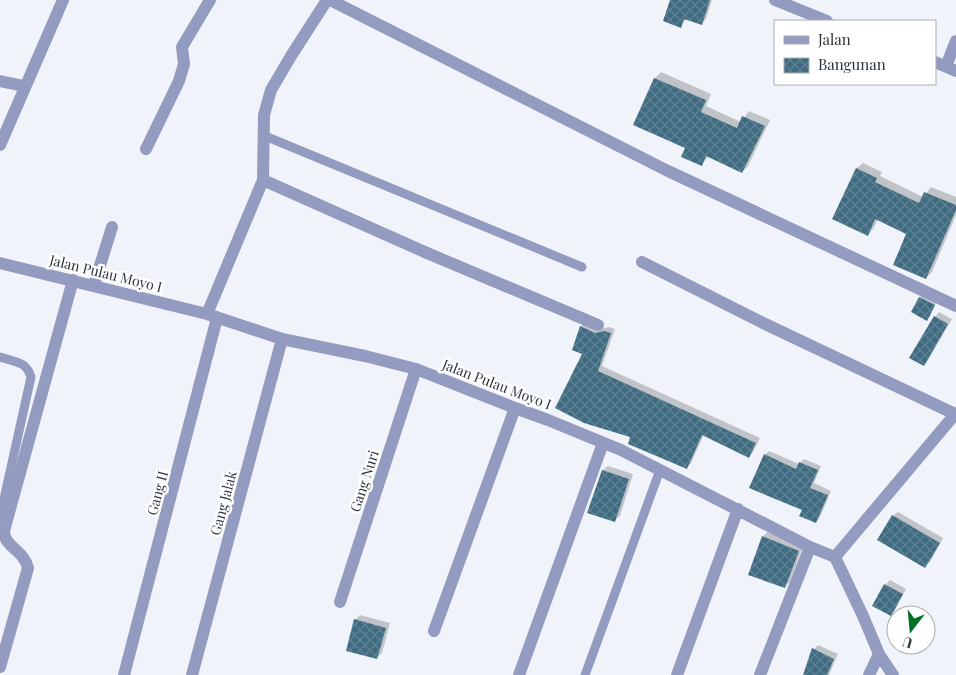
<svg xmlns="http://www.w3.org/2000/svg" width="956" height="675" font-family="'Playfair Display',serif">
	<style>
		.shadow { fill: #0003 }
		.building { fill: url(#building-cross-hatch) }
		.lines { fill: none; stroke-linecap: round; stroke-linejoin: round }
		.lane { stroke: #939cc0; stroke-width: 9 }
		.street { stroke: #939cc0; stroke-width: 12 }
		.labels { text-anchor: middle; dominant-baseline: central; stroke-width: 5; stroke-linejoin: round; paint-order: stroke }
		.street-label { font-size: 14px; fill: #2a333d; stroke: #fff }
	</style>
	<defs>
		<pattern id="building-cross-hatch" width="8" height="8" patternUnits="userSpaceOnUse" patternTransform="scale(1.25)"><rect width="8" height="8" fill="#406c82"/><path d="M0 0l8 8M0 8l8-8" fill="none" stroke="#608293"/></pattern>
	</defs>
	<rect width="100%" height="100%" fill="#f0f4fa"/>
	<path class="shadow" d="M 672,0 L 712,0 L 706,19 L 701,24 L 686,19 L 681,26 Z
		M 661,72 L 711,94 L 706,106 L 741,122 L 749,111 L 770,120 L 748,166 L 742,172 L 709,156 L 701,165 L 686,148 L 635,125 L 655,78 Z
		M 863,163 L 882,172 L 880,176 L 923,197 L 931,187 L 956,197 L 956,215 L 932,272 L 926,278 L 908,233 L 878,219 L 873,229 L 868,235 L 833,218 L 857,168 Z
		M 921,296 L 936,303 L 929,318 L 920,298 Z
		M 939,312 L 952,319 L 928,360 L 924,365 L 935,317 Z
		M 585,322 L 600,329 L 609,327 L 615,329 L 602,366 L 760,438 L 753,452 L 749,456 L 704,434 L 691,463 L 686,468 L 632,437 L 584,353 L 581,327 Z
		M 769,451 L 799,464 L 804,459 L 821,466 L 814,483 L 831,491 L 820,517 L 816,522 L 803,509 L 765,455 Z
		M 608,466 L 633,474 L 620,516 L 615,520 L 603,470 Z
		M 898,512 L 943,538 L 930,562 L 925,566 L 893,516 Z
		M 767,532 L 803,546 L 790,582 L 785,586 L 763,537 Z
		M 890,580 L 906,589 L 895,610 L 890,615 L 874,606 L 885,585 Z
		M 360,615 L 390,623 L 382,653 L 377,658 L 355,620 Z
		M 818,645 L 838,654 L 829,675 L 804,675 L 814,649 Z"/>
	<path class="building" d="M 670,0 L 710,0 L 702,25 L 684,19 L 681,28 L 663,21 Z
		M 654,78 L 706,100 L 701,112 L 737,128 L 742,116 L 765,126 L 742,173 L 706,156 L 702,166 L 681,157 L 685,148 L 633,125 Z
		M 856,168 L 877,178 L 875,182 L 919,203 L 924,192 L 956,205 L 956,210 L 926,279 L 893,265 L 906,234 L 875,219 L 868,236 L 832,219 Z
		M 919,297 L 935,305 L 927,321 L 911,312 Z
		M 934,316 L 948,324 L 924,366 L 909,358 Z
		M 580,326 L 595,333 L 604,331 L 611,333 L 598,371 L 756,443 L 749,458 L 702,435 L 687,469 L 628,444 L 630,437 L 584,423 L 555,408 L 582,354 L 572,350 Z
		M 764,454 L 796,469 L 799,462 L 818,470 L 810,488 L 828,495 L 816,523 L 799,516 L 802,510 L 749,488 Z
		M 602,470 L 629,479 L 615,522 L 587,513 Z
		M 892,515 L 940,543 L 925,568 L 877,540 Z
		M 762,536 L 799,551 L 785,588 L 748,575 Z
		M 884,584 L 903,594 L 891,616 L 872,606 Z
		M 354,619 L 386,628 L 377,659 L 346,651 Z
		M 812,648 L 834,659 L 827,675 L 803,675 Z"/>
	<g class="lines">
		<path class="lane" d="M 265,136 L 582,267
			M 0,357 C 15,362 26,361 31,377 L 0,517
			M 585,675 L 660,470"/>
		<path class="street" d="M 330,0 L 668,171 L 956,306
			M 775,0 L 827,21
			M 935,62 L 956,71
			M 946,66 L 956,41
			M 0,81 L 24,86
			M 0,145 L 63,0
			M 146,149 L 179,81 L 184,64 L 182,47 L 210,0
			M 263,180 L 427,253 L 598,325
			M 642,262 L 763,323 L 955,414
			M 0,263 L 207,314 L 282,339 L 365,356 L 416,369 L 515,408 L 548,420 L 621,450 L 810,547 L 835,557 L 863,616 L 879,654 L 893,675
			M 94,285 L 112,227
			M 207,314 L 263,180 L 264,115 L 271,90 L 291,56 L 327,0
			M 835,557 L 956,413
			M 340,602 L 416,369
			M 434,631 L 515,408
			M 0,667 L 28,568 C 24,550 4,547 4,531 L 73,280
			M 124,675 L 217,318
			M 192,675 L 282,339
			M 519,675 L 603,443
			M 677,675 L 738,509
			M 760,675 L 810,547
			M 869,675 L 879,654"/>
	</g>
	<g class="labels">
		<g class="street-label">
			<text transform="translate(106 273) rotate(14)">Jalan Pulau Moyo I</text>
			<text transform="translate(497 384) rotate(21)">Jalan Pulau Moyo I</text>
			<text transform="translate(364 481) rotate(-72)">Gang Nuri</text>
			<text transform="translate(157 493) rotate(-75)">Gang II</text>
			<text transform="translate(223 503) rotate(-75)">Gang Jalak</text>
		</g>
	</g>
	<rect x="774" y="20" width="162" height="65" fill="#ffffff" stroke="#aaadb1"/>
	<rect x="784" y="36" width="25" height="8" fill="#939cc0" stroke="#aaadb1"/>
	<text x="818" y="45" font-size="15" fill="#2a333d">Jalan</text>
	<rect x="784" y="58" width="25" height="15" fill="url(#building-cross-hatch)" stroke="#aaadb1"/>
	<text x="818" y="70" font-size="15" fill="#2a333d">Bangunan</text>
	<g transform="translate(911 630) rotate(196)"><circle r="24" fill="#ffffff" stroke="#aaadb1"/>
	<path d="M0-4L9 19L0 12L-9 19Z" fill="#017022"/>
	<text y="-8" font-size="14" font-weight="bold" text-anchor="middle" fill="#2a333d">U</text>
	</g>
</svg>
